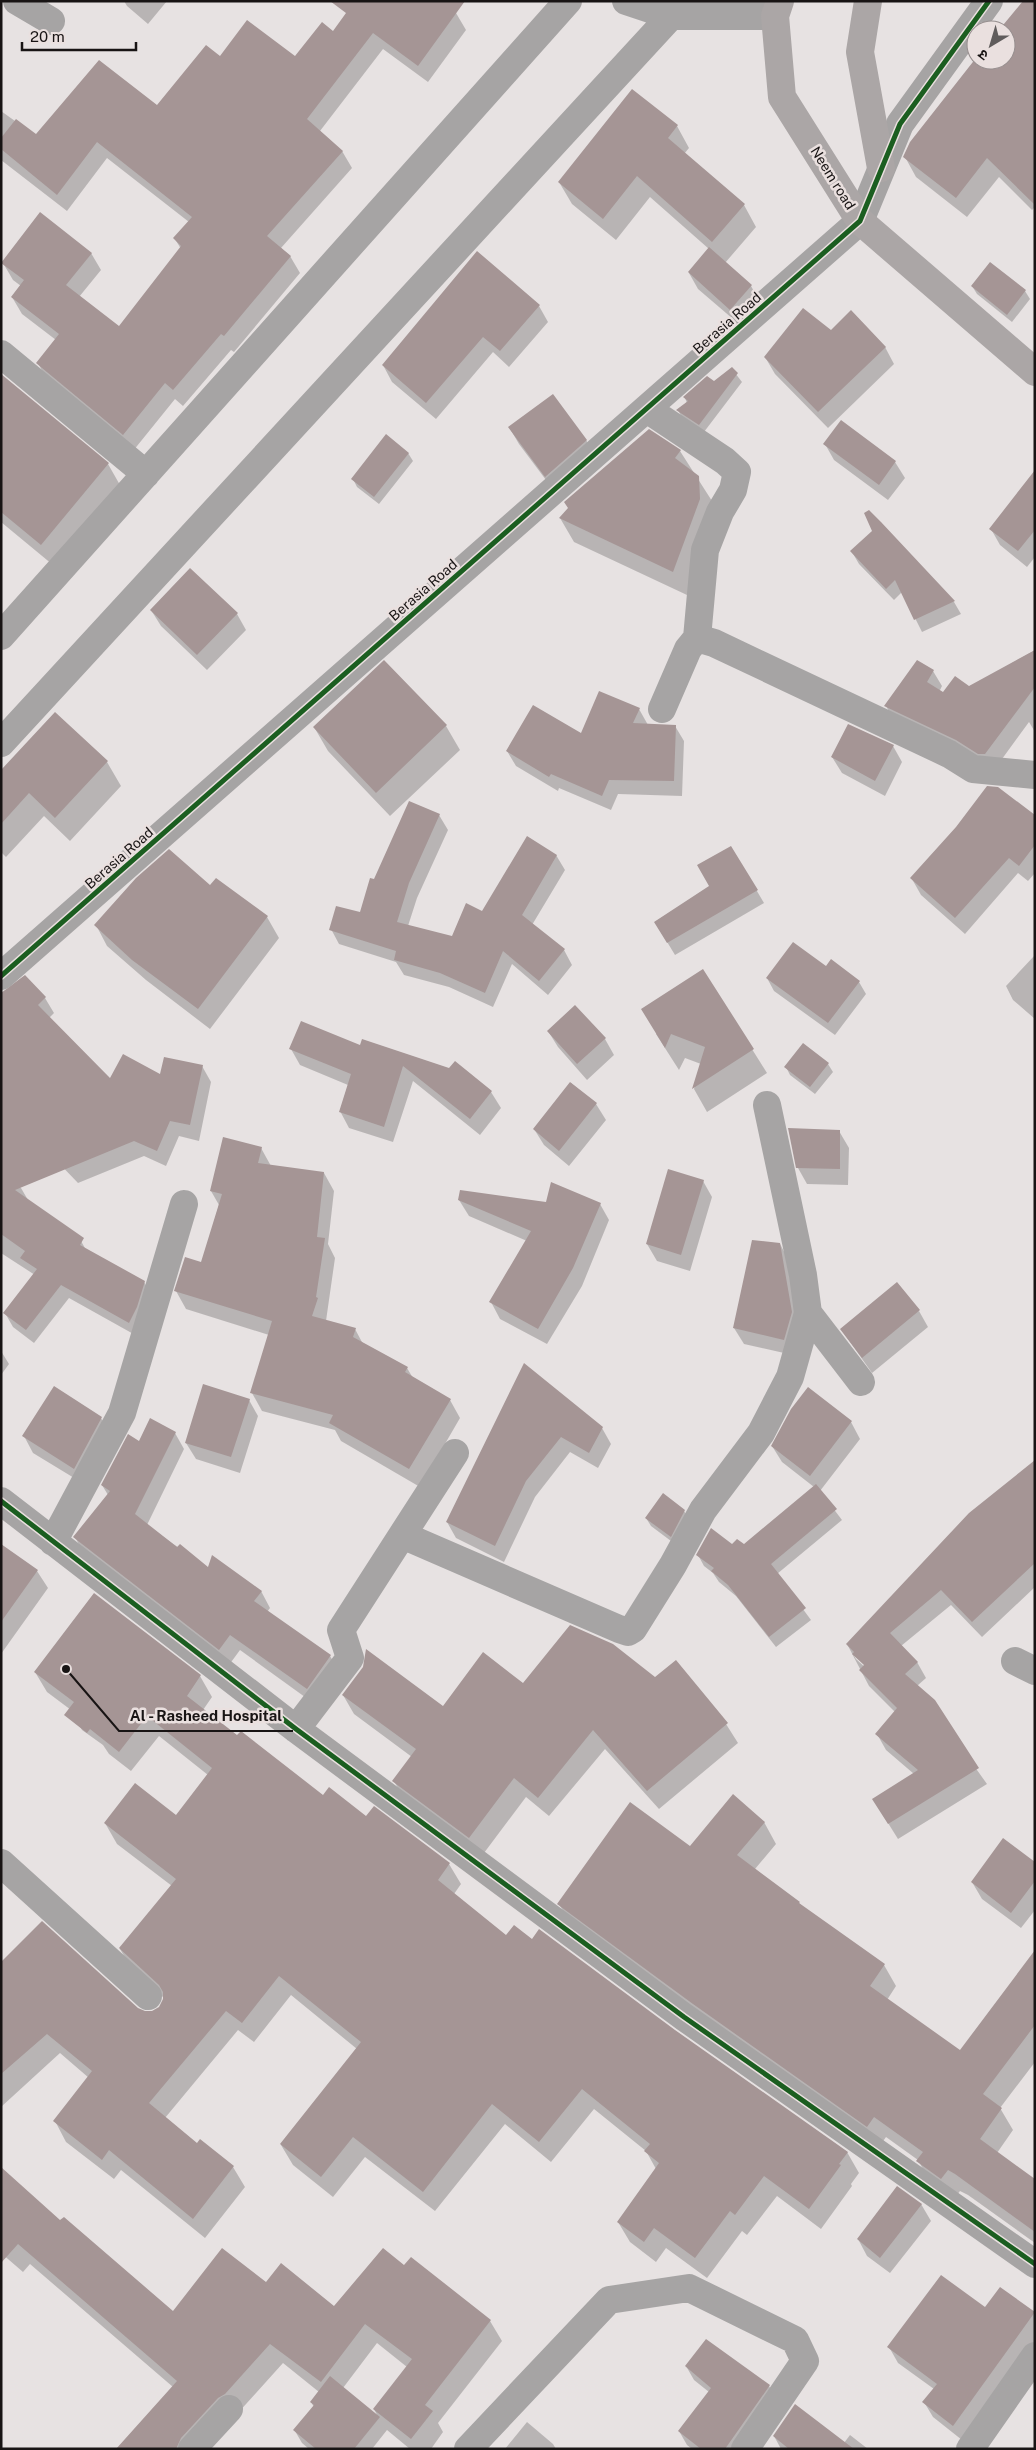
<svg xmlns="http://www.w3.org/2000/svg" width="1036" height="2450" font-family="'Public Sans','Noto Sans Devanagari',sans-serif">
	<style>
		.shadow { fill: #0003; fill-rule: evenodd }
		.building { fill: #a59595 }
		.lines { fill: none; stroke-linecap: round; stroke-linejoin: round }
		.minor { stroke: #a6a4a4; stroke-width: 28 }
		.major { stroke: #aba6a6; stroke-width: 28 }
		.cycleway-casing { stroke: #eae0df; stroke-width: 8 }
		.cycleway { stroke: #1b5e20; stroke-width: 5 }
		.labels { text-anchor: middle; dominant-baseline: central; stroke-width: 5; stroke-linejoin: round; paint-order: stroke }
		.street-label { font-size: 14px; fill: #181414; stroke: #eae0df }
		.leader { fill: none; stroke: #181414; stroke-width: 2 }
		.callout-dot { fill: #181414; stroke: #eae0df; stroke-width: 2 }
		.callout-label { font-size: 15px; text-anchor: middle; font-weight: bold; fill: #181414; stroke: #eae0df; stroke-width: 5; stroke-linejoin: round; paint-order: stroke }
	</style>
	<rect width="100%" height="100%" fill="#e7e2e2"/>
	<path class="shadow" d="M 124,1 L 167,1 L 148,24 L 127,6 Z
		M 1022,4 L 1035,165 L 1035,207 L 1032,210 L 999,177 L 967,217 L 916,177 L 905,157 L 977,60 L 1006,60 L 1006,30 L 1001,30 Z
		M 456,13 L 466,30 L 428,82 L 383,49 L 320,131 L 342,151 L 352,168 L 281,248 L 290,256 L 300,273 L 234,352 L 231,350 L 183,406 L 175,399 L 133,451 L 47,380 L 38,363 L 56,340 L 22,314 L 12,297 L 21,286 L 13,280 L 3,263 L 91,253 L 101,270 L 79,297 L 119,328 L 181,249 L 175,239 L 189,222 L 107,158 L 67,211 L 1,160 L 1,111 L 36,136 L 158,107 L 220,57 L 295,58 L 334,33 Z
		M 677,126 L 689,148 L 684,154 L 744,205 L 756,227 L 725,263 L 751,286 L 760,302 L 740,325 L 698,289 L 689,273 L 709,249 L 650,197 L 616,240 L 572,204 L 559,182 Z
		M 990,263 L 1025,291 L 1030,299 L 1012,322 L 977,294 L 972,286 Z
		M 539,306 L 548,322 L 509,367 L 493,352 L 436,419 L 392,382 L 383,365 Z
		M 831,331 L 885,347 L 894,364 L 828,428 L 775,374 L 765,357 Z
		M 732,369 L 742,382 L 704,432 L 682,418 L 678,410 L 687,403 L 685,398 L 714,383 Z
		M 1,376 L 108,464 L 120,485 L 53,565 L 1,522 Z
		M 841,422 L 895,462 L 905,478 L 888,500 L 834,460 L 825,444 Z
		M 509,427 L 586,440 L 596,457 L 555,492 L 519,444 Z
		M 680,451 L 712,501 L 713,524 L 687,595 L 574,542 L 560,518 L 569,508 Z
		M 408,453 L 413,461 L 379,504 L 357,487 L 353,479 Z
		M 1035,505 L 1035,557 L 1027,567 L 1000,545 L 991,529 Z
		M 869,511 L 954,602 L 961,614 L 922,632 L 902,592 L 894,600 L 859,564 L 852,552 L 874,531 Z
		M 151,610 L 237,614 L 246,630 L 207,670 L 161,626 Z
		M 1035,650 L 1035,732 L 1029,722 L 994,770 L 895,722 L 886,706 L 933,671 L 942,686 L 939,692 L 943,694 L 969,688 Z
		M 639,709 L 648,725 L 675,726 L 684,741 L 682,796 L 618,794 L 611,810 L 559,788 L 558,791 L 516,766 L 507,751 L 582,735 Z
		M 55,714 L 107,762 L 121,786 L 70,841 L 44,816 L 6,857 L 1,852 L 1,772 Z
		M 446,726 L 460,750 L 390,816 L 328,751 L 314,727 Z
		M 893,746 L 902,762 L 885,796 L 842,773 L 832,757 Z
		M 439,815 L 448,830 L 417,898 L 408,926 L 452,937 L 556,855 L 565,870 L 532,925 L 564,950 L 572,965 L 548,995 L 512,964 L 493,1007 L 449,987 L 404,975 L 396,962 L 339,944 L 331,929 L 361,913 L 374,881 Z
		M 1035,817 L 1035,873 L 1028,881 L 1018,873 L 965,934 L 921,895 L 912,879 Z
		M 731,847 L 764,903 L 675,955 L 655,922 L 711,886 Z
		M 211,887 L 267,917 L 279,938 L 210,1029 L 146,980 L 107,946 L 96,925 Z
		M 1035,955 L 1035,1019 L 1013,1000 L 1006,986 Z
		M 826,968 L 859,982 L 866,994 L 835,1035 L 774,991 L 767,978 Z
		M 703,971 L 767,1073 L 707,1112 L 694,1089 L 701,1064 L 685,1058 L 679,1070 L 656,1034 Z
		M 1,995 L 45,998 L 54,1013 L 49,1018 L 110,1080 L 161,1076 L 202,1066 L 211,1082 L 199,1141 L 179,1136 L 166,1166 L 144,1156 L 78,1183 L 1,1103 Z
		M 548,1031 L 605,1039 L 614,1055 L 587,1080 L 558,1047 Z
		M 361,1046 L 491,1092 L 501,1108 L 480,1135 L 413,1081 L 393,1142 L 349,1128 L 340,1111 L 348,1085 L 300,1065 L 291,1049 Z
		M 828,1064 L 833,1072 L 815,1094 L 790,1075 L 786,1067 Z
		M 571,1083 L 596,1104 L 606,1120 L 569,1166 L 544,1145 L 534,1129 Z
		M 839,1131 L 849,1148 L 848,1185 L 807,1184 L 798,1168 Z
		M 261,1148 L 271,1166 L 324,1173 L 334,1191 L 328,1244 L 335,1258 L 326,1321 L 355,1329 L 363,1344 L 407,1368 L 413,1378 L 450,1400 L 460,1418 L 420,1487 L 341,1441 L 335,1430 L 262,1411 L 252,1393 L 269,1335 L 186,1309 L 176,1291 L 202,1264 L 219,1205 L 211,1191 Z
		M 1,1171 L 21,1188 L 28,1200 L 81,1241 L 86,1250 L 144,1282 L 152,1295 L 137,1336 L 69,1298 L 34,1343 L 13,1327 L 5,1313 L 35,1275 L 1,1253 Z
		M 703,1181 L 712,1197 L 690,1271 L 657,1261 L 647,1244 Z
		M 459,1200 L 600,1204 L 609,1220 L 582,1286 L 547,1344 L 500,1319 L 491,1302 L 527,1241 L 469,1216 Z
		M 780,1244 L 789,1261 L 801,1329 L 793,1355 L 744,1344 L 734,1328 Z
		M 919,1311 L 928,1327 L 872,1373 L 841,1329 Z
		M 1,1351 L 9,1364 L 1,1375 Z
		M 524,1365 L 602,1428 L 611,1444 L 598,1468 L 570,1452 L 535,1497 L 504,1562 L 456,1538 L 447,1522 Z
		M 249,1400 L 258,1416 L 240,1473 L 196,1459 L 186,1443 Z
		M 101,1418 L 110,1435 L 84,1484 L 33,1453 L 24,1436 Z
		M 851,1422 L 860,1439 L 820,1491 L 842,1520 L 777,1574 L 811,1620 L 776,1647 L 736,1596 L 719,1582 L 713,1573 L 704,1566 L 698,1555 L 733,1546 L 744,1546 L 814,1487 L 782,1462 L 772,1446 Z
		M 175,1433 L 184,1449 L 147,1525 L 208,1569 L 261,1591 L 270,1608 L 267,1612 L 330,1656 L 340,1673 L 316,1705 L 240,1650 L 229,1665 L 84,1554 L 75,1537 L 108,1495 L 102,1485 L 139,1443 Z
		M 1035,1462 L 1035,1587 L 982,1637 L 951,1605 L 901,1646 L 917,1662 L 926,1678 L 917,1686 L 987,1784 L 898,1839 L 883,1815 L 914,1774 L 886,1750 L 877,1734 L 895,1712 L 869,1686 L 847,1644 ZM 853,1654 L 869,1668 L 868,1670 L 856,1659 Z
		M 684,1511 L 689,1519 L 675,1544 L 651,1526 L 646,1518 Z
		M 1,1546 L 37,1571 L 48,1588 L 1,1654 Z
		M 94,1594 L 200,1676 L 212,1697 L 203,1710 L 237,1737 L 324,1797 L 366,1818 L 374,1808 L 449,1864 L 461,1884 L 454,1894 L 506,1936 L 532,1941 L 674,2031 L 847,2152 L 859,2173 L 851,2184 L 852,2186 L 821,2229 L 777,2196 L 747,2235 L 742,2231 L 707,2278 L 666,2248 L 656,2262 L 630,2242 L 618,2222 L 656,2169 L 646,2151 L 594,2109 L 551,2162 L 505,2124 L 435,2211 L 365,2157 L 333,2197 L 293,2165 L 281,2145 L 357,2049 L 291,1995 L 254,2042 L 238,2030 L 165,2118 L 198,2145 L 233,2167 L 245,2187 L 205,2238 L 121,2170 L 114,2179 L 66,2142 L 55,2121 L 89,2078 L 60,2053 L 1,2107 L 1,1964 L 144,2012 L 153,2012 L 161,2007 L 164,1998 L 132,1969 L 120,1949 L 172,1886 L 117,1844 L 105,1823 L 176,1816 L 208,1775 L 159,1736 L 131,1771 L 109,1754 L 103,1745 L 82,1730 L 71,1710 L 47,1692 L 35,1672 Z
		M 524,1685 L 726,1724 L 738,1743 L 659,1809 L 605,1749 L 549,1816 L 526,1797 L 481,1857 L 405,1801 L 394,1781 L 412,1757 L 354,1714 L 343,1695 L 443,1708 Z
		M 764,1822 L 776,1844 L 755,1869 L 799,1903 L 802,1907 L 884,1965 L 896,1986 L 887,2000 L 961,2052 L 1035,1960 L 1035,2062 L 1000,2108 L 1013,2130 L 997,2153 L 1035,2180 L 1035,2243 L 968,2195 L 960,2191 L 954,2199 L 930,2182 L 918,2160 L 886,2137 L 879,2147 L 571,1925 L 559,1904 L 690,1847 Z
		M 1035,1864 L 1035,1910 L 1021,1928 L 982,1899 L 972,1882 Z
		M 1,2169 L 61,2222 L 173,2313 L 266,2283 L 334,2308 L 404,2267 L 490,2321 L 502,2341 L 438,2423 L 443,2432 L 431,2449 L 410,2449 L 387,2430 L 372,2449 L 309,2449 L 302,2443 L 295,2431 L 314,2407 L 311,2402 L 319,2392 L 283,2363 L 237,2414 L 201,2449 L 118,2449 L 173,2387 L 30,2264 L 23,2272 L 1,2253 ZM 377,2343 L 407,2367 L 374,2409 L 378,2417 L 343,2388 Z
		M 921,2204 L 931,2221 L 890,2273 L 867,2256 L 858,2239 Z
		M 1000,2288 L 1035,2314 L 1035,2341 L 962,2440 L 933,2417 L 924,2402 L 934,2389 L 898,2363 L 889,2347 L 985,2309 Z
		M 686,2366 L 769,2386 L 777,2400 L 745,2449 L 692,2449 L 687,2445 L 679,2431 L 709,2392 L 694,2380 Z
		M 527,2422 L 553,2444 L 556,2449 L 505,2449 Z
		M 850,2435 L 868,2449 L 781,2449 L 774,2436 L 844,2443 Z"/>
	<path class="building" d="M 330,1 L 465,1 L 418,66 L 373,33 L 307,119 L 343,151 L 267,236 L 291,256 L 224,336 L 221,334 L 173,390 L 165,383 L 123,435 L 36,363 L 59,334 L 11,297 L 24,280 L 1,263 L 40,212 L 92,253 L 66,285 L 119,326 L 181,246 L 173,238 L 192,217 L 97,142 L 57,195 L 1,149 L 1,138 L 16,119 L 36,134 L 99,60 L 157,105 L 206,45 L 220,56 L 247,20 L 295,56 L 322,22 L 333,31 L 346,13 Z
		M 1023,1 L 1035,1 L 1035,205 L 987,158 L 956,198 L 903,157 L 910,142 L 976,58 L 976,60 L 1006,60 L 1006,30 L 999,30 Z
		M 632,89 L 678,125 L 668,138 L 745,204 L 712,242 L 637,176 L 603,219 L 558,182 Z
		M 709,247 L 752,285 L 730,310 L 688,272 Z
		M 477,251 L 540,305 L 500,351 L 483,337 L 426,403 L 382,365 Z
		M 990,262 L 1026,290 L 1007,315 L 971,286 Z
		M 803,308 L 831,330 L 851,310 L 886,347 L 818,412 L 764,357 Z
		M 732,367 L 738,373 L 699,425 L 676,410 L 688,401 L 683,397 L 707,376 L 714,381 Z
		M 1,374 L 109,463 L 41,545 L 1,512 Z
		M 553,394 L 587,440 L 545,477 L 508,427 Z
		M 841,420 L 896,461 L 879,485 L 823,444 Z
		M 649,429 L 681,450 L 675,458 L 699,476 L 700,499 L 673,572 L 559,518 L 568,508 L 564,502 Z
		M 386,434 L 409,453 L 374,497 L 351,479 Z
		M 1035,470 L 1035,530 L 1018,551 L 989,529 Z
		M 869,510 L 881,522 L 955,601 L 914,620 L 895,580 L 886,589 L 850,551 L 872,531 L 864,513 Z
		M 190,568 L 238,613 L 197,655 L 150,610 Z
		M 1035,650 L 1035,687 L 985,754 L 978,754 L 956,740 L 884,706 L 917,660 L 934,670 L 927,682 L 943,692 L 955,676 L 969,686 Z
		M 384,660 L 447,725 L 376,793 L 313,727 Z
		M 599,691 L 640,708 L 633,723 L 676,725 L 674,781 L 609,780 L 602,796 L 551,774 L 549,777 L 506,751 L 533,705 L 581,733 Z
		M 55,712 L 108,761 L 55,818 L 29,793 L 1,824 L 1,770 Z
		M 848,724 L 894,745 L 875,781 L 831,757 Z
		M 987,786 L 998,787 L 1035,815 L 1035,845 L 1019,866 L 1009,858 L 955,918 L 910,878 L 956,827 Z
		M 409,801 L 440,814 L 409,883 L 397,922 L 452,936 L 466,903 L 482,911 L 527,836 L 557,855 L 522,915 L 565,949 L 539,981 L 503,951 L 485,993 L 440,973 L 394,960 L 396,951 L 329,930 L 336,906 L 360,912 L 370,878 L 374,879 Z
		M 731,846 L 758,890 L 667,943 L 654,922 L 709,886 L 697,865 Z
		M 169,849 L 210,885 L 216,878 L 268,916 L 198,1009 L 132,960 L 94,925 L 136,878 Z
		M 793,942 L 826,966 L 831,959 L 860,981 L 828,1023 L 766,978 Z
		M 703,969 L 754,1049 L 692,1089 L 705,1047 L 671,1034 L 665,1048 L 641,1009 Z
		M 25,975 L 46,997 L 38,1005 L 110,1078 L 123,1054 L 160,1074 L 164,1057 L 203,1065 L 190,1125 L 170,1121 L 157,1151 L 134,1141 L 15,1190 L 84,1238 L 80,1245 L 145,1281 L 137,1307 L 129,1323 L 61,1285 L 26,1330 L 3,1313 L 37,1269 L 20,1258 L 25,1251 L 1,1234 L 1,993 Z
		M 575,1005 L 606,1038 L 577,1064 L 547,1031 Z
		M 301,1021 L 360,1045 L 362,1039 L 449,1068 L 455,1061 L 492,1091 L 470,1119 L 403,1066 L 384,1127 L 339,1112 L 351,1074 L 289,1049 Z
		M 803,1043 L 829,1063 L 810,1087 L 784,1067 Z
		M 570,1082 L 597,1103 L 559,1151 L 533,1129 Z
		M 788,1128 L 840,1130 L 840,1169 L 796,1168 Z
		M 223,1137 L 262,1147 L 258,1163 L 324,1172 L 317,1237 L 325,1238 L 316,1297 L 318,1298 L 312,1316 L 356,1328 L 353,1337 L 408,1367 L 405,1372 L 451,1399 L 409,1469 L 329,1423 L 333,1415 L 250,1393 L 272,1321 L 174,1291 L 185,1257 L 201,1262 L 222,1194 L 210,1191 Z
		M 668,1169 L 704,1180 L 681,1255 L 646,1244 Z
		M 551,1182 L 601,1203 L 573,1268 L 538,1329 L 489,1302 L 531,1231 L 458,1200 L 460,1190 L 546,1202 Z
		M 752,1240 L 780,1243 L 792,1312 L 784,1340 L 733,1328 Z
		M 897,1282 L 920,1310 L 862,1358 L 840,1329 Z
		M 524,1363 L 603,1427 L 589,1453 L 561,1437 L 526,1481 L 495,1546 L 446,1522 Z
		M 203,1384 L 250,1399 L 231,1457 L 185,1443 Z
		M 54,1386 L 102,1417 L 74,1469 L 22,1436 Z
		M 808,1387 L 852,1421 L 810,1476 L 771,1446 L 791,1409 Z
		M 150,1418 L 176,1432 L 135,1514 L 177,1547 L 180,1544 L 208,1567 L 212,1555 L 262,1591 L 254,1601 L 331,1655 L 307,1689 L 230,1635 L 219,1650 L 73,1537 L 110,1491 L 101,1485 L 128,1434 L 139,1441 Z
		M 1035,1460 L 1035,1563 L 972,1622 L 941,1590 L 890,1633 L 918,1662 L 905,1674 L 935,1700 L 979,1768 L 888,1824 L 872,1799 L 918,1770 L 875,1734 L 897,1708 L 859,1670 L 864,1665 L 852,1654 L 854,1652 L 846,1644 L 969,1513 Z
		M 816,1484 L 837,1509 L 771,1564 L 806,1608 L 769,1637 L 728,1585 L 711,1571 L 714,1568 L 696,1555 L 711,1528 L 732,1544 L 737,1539 L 744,1544 Z
		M 663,1493 L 685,1510 L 671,1537 L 645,1518 Z
		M 1,1544 L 38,1570 L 1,1622 Z
		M 94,1593 L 201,1675 L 187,1696 L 237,1735 L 241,1731 L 323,1795 L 329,1787 L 366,1816 L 374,1806 L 450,1863 L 438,1880 L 506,1935 L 514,1925 L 532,1939 L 539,1929 L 675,2030 L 848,2152 L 839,2164 L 841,2165 L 809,2209 L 764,2176 L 735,2215 L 730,2211 L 695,2258 L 654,2228 L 644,2242 L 617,2222 L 659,2163 L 644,2151 L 650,2144 L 582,2089 L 539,2142 L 492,2104 L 423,2192 L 353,2137 L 321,2177 L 280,2144 L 361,2042 L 279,1976 L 242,2023 L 226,2011 L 149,2103 L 197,2143 L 200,2139 L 234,2166 L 193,2219 L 109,2150 L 102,2160 L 53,2121 L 92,2071 L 47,2034 L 1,2074 L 1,1962 L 42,1921 L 138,2008 L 145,2011 L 152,2011 L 159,2007 L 163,1999 L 163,1992 L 159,1985 L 119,1948 L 176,1879 L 104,1823 L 135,1783 L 176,1815 L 212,1768 L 147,1716 L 119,1752 L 90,1729 L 87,1733 L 64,1715 L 74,1702 L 34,1672 Z
		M 570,1625 L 613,1644 L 655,1677 L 676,1660 L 728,1723 L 647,1791 L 593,1730 L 538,1798 L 514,1778 L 469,1838 L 392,1781 L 416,1749 L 342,1695 L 363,1667 L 366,1649 L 443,1706 L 483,1652 L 523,1683 Z
		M 733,1794 L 765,1822 L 737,1855 L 800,1902 L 799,1903 L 885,1964 L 870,1986 L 960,2050 L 1035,1950 L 1035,2025 L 983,2094 L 1002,2108 L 980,2139 L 1035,2179 L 1035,2232 L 955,2174 L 948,2170 L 941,2179 L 916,2161 L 923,2152 L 874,2117 L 867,2127 L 693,2004 L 557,1904 L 630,1802 L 690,1846 Z
		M 1003,1838 L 1035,1862 L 1035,1881 L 1011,1913 L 971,1882 Z
		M 1,2167 L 60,2220 L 64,2217 L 173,2311 L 222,2248 L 266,2282 L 281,2263 L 334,2306 L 383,2248 L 404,2265 L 411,2257 L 491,2320 L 425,2405 L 433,2411 L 411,2439 L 373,2409 L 412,2359 L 365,2324 L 321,2382 L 270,2344 L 225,2394 L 218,2398 L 181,2438 L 176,2449 L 116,2449 L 177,2381 L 18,2244 L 1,2263 Z
		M 897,2186 L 922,2204 L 880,2258 L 857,2239 Z
		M 941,2275 L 985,2307 L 1000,2287 L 1035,2312 L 953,2426 L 922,2402 L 937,2384 L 887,2347 Z
		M 706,2339 L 770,2385 L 725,2449 L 701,2449 L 678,2431 L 711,2388 L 685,2366 Z
		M 330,2376 L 380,2417 L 354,2449 L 316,2449 L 293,2430 L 314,2405 L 310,2402 Z
		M 795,2404 L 854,2449 L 789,2449 L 773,2436 Z"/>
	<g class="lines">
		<path class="minor" d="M 17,1 L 51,21
			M 626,1 L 671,16 L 775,16
			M 1,354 L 146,474
			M 647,409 L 725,461 L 737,472 L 733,490 L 720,512 L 705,550 L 697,638
			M 1,636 L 568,1
			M 662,709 L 688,649 L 697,638 L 714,643 L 949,754 L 973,769 L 1035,775
			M 1,743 L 671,16
			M 1,976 L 860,221 L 900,124 L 989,1
			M 808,1313 L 861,1382
			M 1,1501 L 296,1729 L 684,2017 L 1035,2264
			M 402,1535 L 619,1629 L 628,1632 L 633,1629 L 673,1565 L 703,1510 L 761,1433 L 790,1377 L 808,1313 L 803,1275 L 767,1105
			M 53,1542 L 122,1413 L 184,1204
			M 1015,1661 L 1035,1671
			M 296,1729 L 350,1658 L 341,1630 L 455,1453
			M 1,1863 L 148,1996
			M 192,2449 L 229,2409
			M 468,2449 L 609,2300 L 689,2288 L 795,2340 L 805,2361 L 745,2449
			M 970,2449 L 1035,2356"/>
		<path class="major" d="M 780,1 L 775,16 L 782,97 L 860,221 L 1035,372
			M 868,1 L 860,52 L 881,168"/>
		<g class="cycleway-casing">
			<path id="cycleway" d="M 1,976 L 860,221 L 900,124 L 989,1
				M 1,1501 L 296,1729 L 684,2017 L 1035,2264"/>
		</g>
		<use href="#cycleway" class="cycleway"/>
	</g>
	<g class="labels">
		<g class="street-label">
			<text transform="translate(833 178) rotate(58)">Neem road</text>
			<text transform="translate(727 323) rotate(-41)">Berasia Road</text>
			<text transform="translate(423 590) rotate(-41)">Berasia Road</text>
			<text transform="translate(119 858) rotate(-41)">Berasia Road</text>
		</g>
	</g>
	<path class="leader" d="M66 1669L119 1731H293"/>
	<circle class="callout-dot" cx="66" cy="1669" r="5"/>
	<g class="callout-label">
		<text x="206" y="1721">Al - Rasheed Hospital</text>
	</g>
	<rect width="1036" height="2450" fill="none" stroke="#181414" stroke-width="5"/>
	<g transform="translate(991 45) rotate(218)"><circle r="24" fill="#eae0df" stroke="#968e8e"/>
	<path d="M0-4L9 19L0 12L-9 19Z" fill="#605c5c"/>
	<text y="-8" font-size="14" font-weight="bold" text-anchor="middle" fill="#181414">उ</text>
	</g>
	<path d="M22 42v8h114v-8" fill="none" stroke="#181414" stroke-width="2.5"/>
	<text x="30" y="42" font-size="15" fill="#181414" stroke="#eae0df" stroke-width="4" paint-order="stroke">20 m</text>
</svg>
